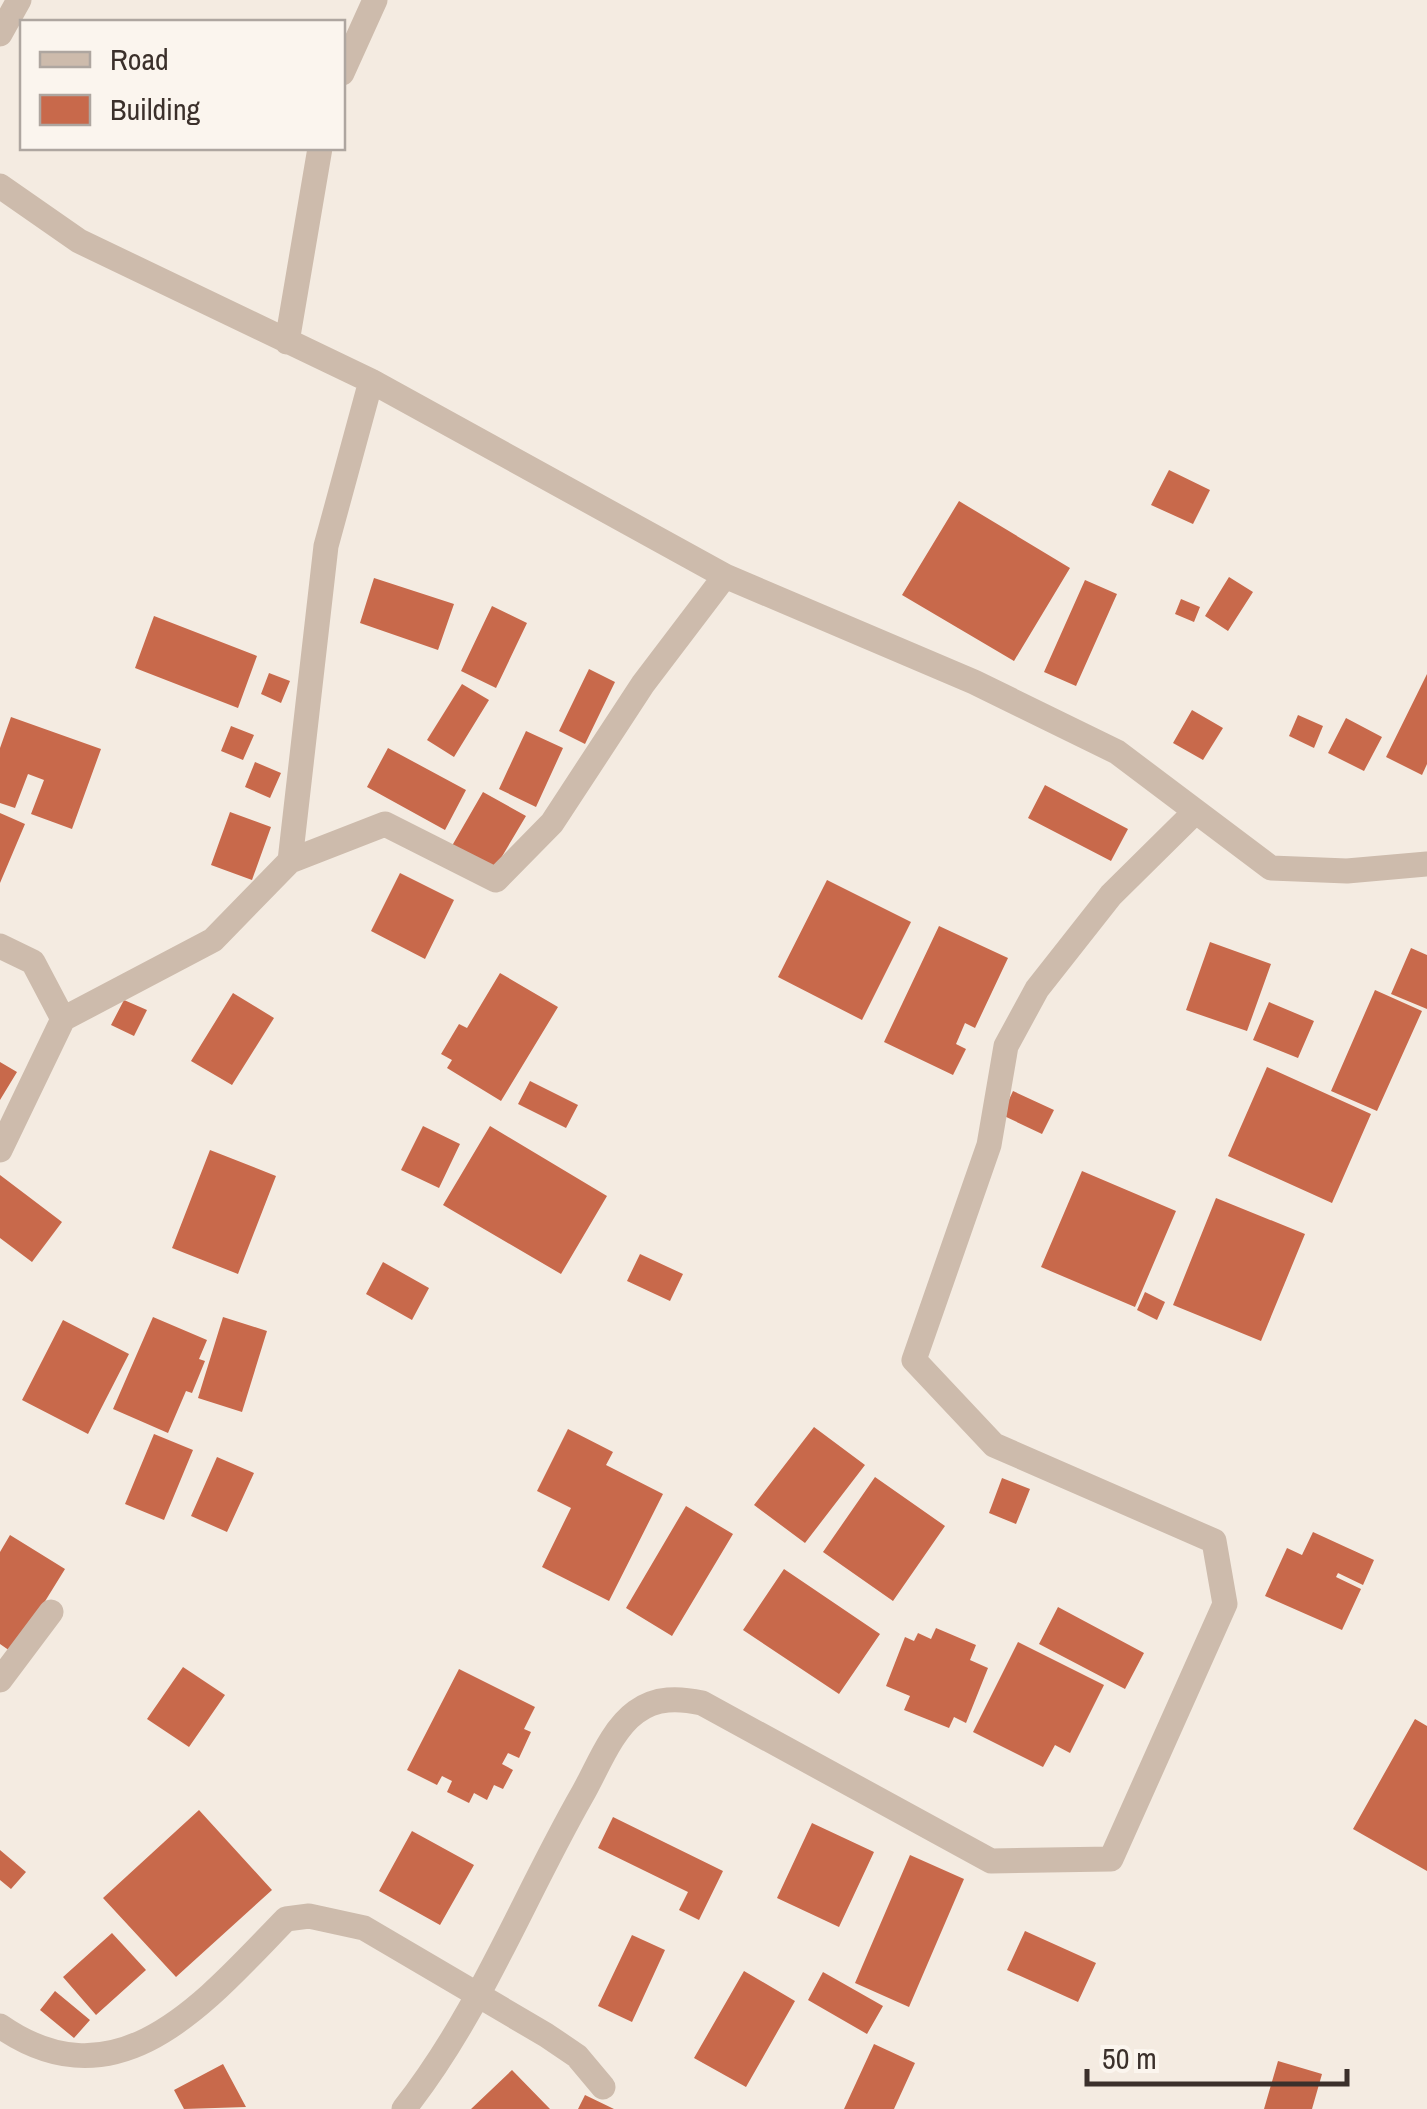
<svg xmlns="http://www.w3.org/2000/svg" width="1427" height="2109" font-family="'Archivo Narrow',sans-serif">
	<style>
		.building { fill: #c8694b }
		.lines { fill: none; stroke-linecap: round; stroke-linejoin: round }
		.minor { stroke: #cdbbac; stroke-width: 25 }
	</style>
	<rect width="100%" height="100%" fill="#f4ebe1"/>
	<path class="building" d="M 1169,470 L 1210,490 L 1193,524 L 1151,505 Z
		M 959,501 L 1070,568 L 1014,661 L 902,595 Z
		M 1229,577 L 1253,592 L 1228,631 L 1205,616 Z
		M 374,578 L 454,604 L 438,650 L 360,623 Z
		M 1085,580 L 1117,594 L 1076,686 L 1044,672 Z
		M 1181,599 L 1200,607 L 1194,622 L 1175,614 Z
		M 492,606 L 527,623 L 496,688 L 461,671 Z
		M 154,616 L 257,656 L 238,708 L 135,668 Z
		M 589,669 L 615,682 L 585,744 L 559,731 Z
		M 269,673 L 290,681 L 281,703 L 261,694 Z
		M 1427,674 L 1427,764 L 1422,775 L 1386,757 Z
		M 462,684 L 489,700 L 454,757 L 427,740 Z
		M 1192,710 L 1223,728 L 1203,760 L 1173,743 Z
		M 1298,715 L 1323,726 L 1314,748 L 1289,736 Z
		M 11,717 L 101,749 L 72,829 L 31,814 L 44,780 L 28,774 L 15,808 L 0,803 L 0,748 Z
		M 1346,718 L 1382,737 L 1364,771 L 1328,753 Z
		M 231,726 L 254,735 L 243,760 L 221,751 Z
		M 526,731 L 563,748 L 536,807 L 499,789 Z
		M 388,748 L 466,790 L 445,830 L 367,787 Z
		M 255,762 L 281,773 L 270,798 L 245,787 Z
		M 1045,785 L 1128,829 L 1111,861 L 1028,818 Z
		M 483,792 L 526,816 L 491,875 L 449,851 Z
		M 230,812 L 271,827 L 252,880 L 211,865 Z
		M 0,813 L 25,824 L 0,883 Z
		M 400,873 L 454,900 L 425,959 L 371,931 Z
		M 827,880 L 911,922 L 862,1020 L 778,977 Z
		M 939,926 L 1008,958 L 975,1028 L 965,1023 L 956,1044 L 966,1049 L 953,1075 L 884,1042 Z
		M 1210,942 L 1271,964 L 1247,1031 L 1186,1010 Z
		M 1411,948 L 1427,955 L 1427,1009 L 1391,994 Z
		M 500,973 L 558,1007 L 501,1101 L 447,1068 L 452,1060 L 441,1054 L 459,1024 L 467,1028 Z
		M 1375,990 L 1422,1011 L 1377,1111 L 1331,1091 Z
		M 233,993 L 274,1018 L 232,1085 L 191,1061 Z
		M 124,1000 L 147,1010 L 134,1036 L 111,1025 Z
		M 1269,1002 L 1314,1021 L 1298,1058 L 1253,1040 Z
		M 0,1062 L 17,1072 L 0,1100 Z
		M 1267,1067 L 1371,1114 L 1332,1203 L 1228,1156 Z
		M 530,1081 L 578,1105 L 566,1128 L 518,1104 Z
		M 1013,1091 L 1054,1110 L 1042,1134 L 1002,1115 Z
		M 423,1126 L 460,1144 L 439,1188 L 401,1170 Z
		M 490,1126 L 607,1196 L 561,1274 L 443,1205 Z
		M 210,1150 L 276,1176 L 238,1274 L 172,1248 Z
		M 1082,1171 L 1176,1211 L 1135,1307 L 1041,1267 Z
		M 0,1175 L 62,1222 L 32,1262 L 0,1238 Z
		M 1216,1198 L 1305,1234 L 1261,1341 L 1173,1305 Z
		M 640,1254 L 683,1274 L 670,1301 L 627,1281 Z
		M 383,1262 L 429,1288 L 412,1320 L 366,1294 Z
		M 1145,1292 L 1165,1302 L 1157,1320 L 1137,1310 Z
		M 153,1317 L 207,1340 L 199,1359 L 205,1361 L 192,1393 L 186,1391 L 168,1433 L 113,1409 Z
		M 223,1317 L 267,1331 L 242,1412 L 198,1398 Z
		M 63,1320 L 129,1354 L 88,1434 L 22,1400 Z
		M 814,1427 L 865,1465 L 805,1543 L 754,1505 Z
		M 568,1429 L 613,1452 L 606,1465 L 663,1494 L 609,1601 L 542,1567 L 571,1508 L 537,1491 Z
		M 154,1434 L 193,1450 L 164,1520 L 125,1504 Z
		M 217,1457 L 254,1473 L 227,1532 L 191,1516 Z
		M 875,1477 L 945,1526 L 893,1601 L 823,1552 Z
		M 1002,1478 L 1030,1489 L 1016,1524 L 989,1513 Z
		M 686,1506 L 733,1534 L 672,1636 L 626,1608 Z
		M 1313,1532 L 1374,1560 L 1363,1585 L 1338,1573 L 1336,1577 L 1361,1589 L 1342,1630 L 1265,1596 L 1287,1548 L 1302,1555 Z
		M 10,1535 L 65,1569 L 13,1653 L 0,1644 L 0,1552 Z
		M 784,1569 L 880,1634 L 839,1694 L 743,1630 Z
		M 1058,1607 L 1144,1653 L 1125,1689 L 1039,1644 Z
		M 936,1628 L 976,1645 L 970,1660 L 988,1668 L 966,1723 L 954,1717 L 949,1728 L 904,1710 L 910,1696 L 886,1686 L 905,1637 L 914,1641 L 918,1633 L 931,1639 Z
		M 1018,1642 L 1104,1685 L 1070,1753 L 1055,1745 L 1043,1767 L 973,1732 Z
		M 183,1667 L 225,1695 L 189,1747 L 147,1719 Z
		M 459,1669 L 535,1707 L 524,1729 L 531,1732 L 519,1758 L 508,1753 L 502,1764 L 513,1770 L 503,1789 L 494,1785 L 487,1800 L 474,1793 L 469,1803 L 447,1792 L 452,1781 L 442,1776 L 437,1785 L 407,1770 Z
		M 1415,1719 L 1427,1726 L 1427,1871 L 1353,1829 Z
		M 199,1810 L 272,1890 L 176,1977 L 103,1898 Z
		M 613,1817 L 723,1871 L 699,1920 L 679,1910 L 688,1892 L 598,1848 Z
		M 812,1823 L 874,1852 L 839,1927 L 777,1898 Z
		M 412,1831 L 474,1865 L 440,1925 L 379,1891 Z
		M 0,1850 L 26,1872 L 11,1889 L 0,1880 Z
		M 910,1855 L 964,1879 L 909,2007 L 855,1983 Z
		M 1025,1931 L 1096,1963 L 1078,2002 L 1007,1970 Z
		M 112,1933 L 146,1970 L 96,2015 L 63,1977 Z
		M 632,1935 L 665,1950 L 632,2022 L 598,2006 Z
		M 744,1971 L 795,2001 L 746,2087 L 694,2058 Z
		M 823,1972 L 883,2006 L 867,2034 L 808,2000 Z
		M 55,1991 L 90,2020 L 74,2038 L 40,2010 Z
		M 874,2044 L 915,2063 L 894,2109 L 844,2109 Z
		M 1278,2061 L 1322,2074 L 1312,2109 L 1264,2109 Z
		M 223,2064 L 246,2107 L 184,2109 L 174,2090 Z
		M 512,2070 L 550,2109 L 471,2109 Z
		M 585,2095 L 614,2109 L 578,2109 Z"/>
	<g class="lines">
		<path class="minor" d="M 0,34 L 19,0
			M 342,73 L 375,0
			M 0,186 L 79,241 L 371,381 L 725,576 L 974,682 L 1117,752 L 1271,868 L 1347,871 L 1427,864
			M 287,342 L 320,148
			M 290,861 L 385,824 L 496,880 L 552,823 L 643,684 L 725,576
			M 0,946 L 33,962 L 63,1019 L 0,1150
			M 63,1019 L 213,940 L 290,861 L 326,546 L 371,381
			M 0,1680 L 51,1612
			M 0,2026 C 119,2109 207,2000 286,1919 L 309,1916 L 364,1928 L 546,2035 L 577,2056 L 603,2087
			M 404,2109 C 479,2014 522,1900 582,1795 C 597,1769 611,1730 636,1712 C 656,1697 679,1698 702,1703 L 991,1861 L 1111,1859 L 1225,1604 L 1214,1541 L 994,1445 L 914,1360 L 989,1145 L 1006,1046 L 1037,989 L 1111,895 L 1195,812"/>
	</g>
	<rect x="20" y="20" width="325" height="130" fill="#fbf5ee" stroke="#aea6a0" stroke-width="2.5"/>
	<rect x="40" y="52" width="50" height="15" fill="#cdbbac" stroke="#aea6a0" stroke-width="2.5"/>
	<text x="110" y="70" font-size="30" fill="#3b302b">Road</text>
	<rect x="40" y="95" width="50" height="30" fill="#c8694b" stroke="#aea6a0" stroke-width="2.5"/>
	<text x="110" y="120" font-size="30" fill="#3b302b">Building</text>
	<path d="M1087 2069v15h260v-15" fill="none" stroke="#3b302b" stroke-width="5"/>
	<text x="1102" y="2069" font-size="30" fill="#3b302b" stroke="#fbf5ee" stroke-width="8" paint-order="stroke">50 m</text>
</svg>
